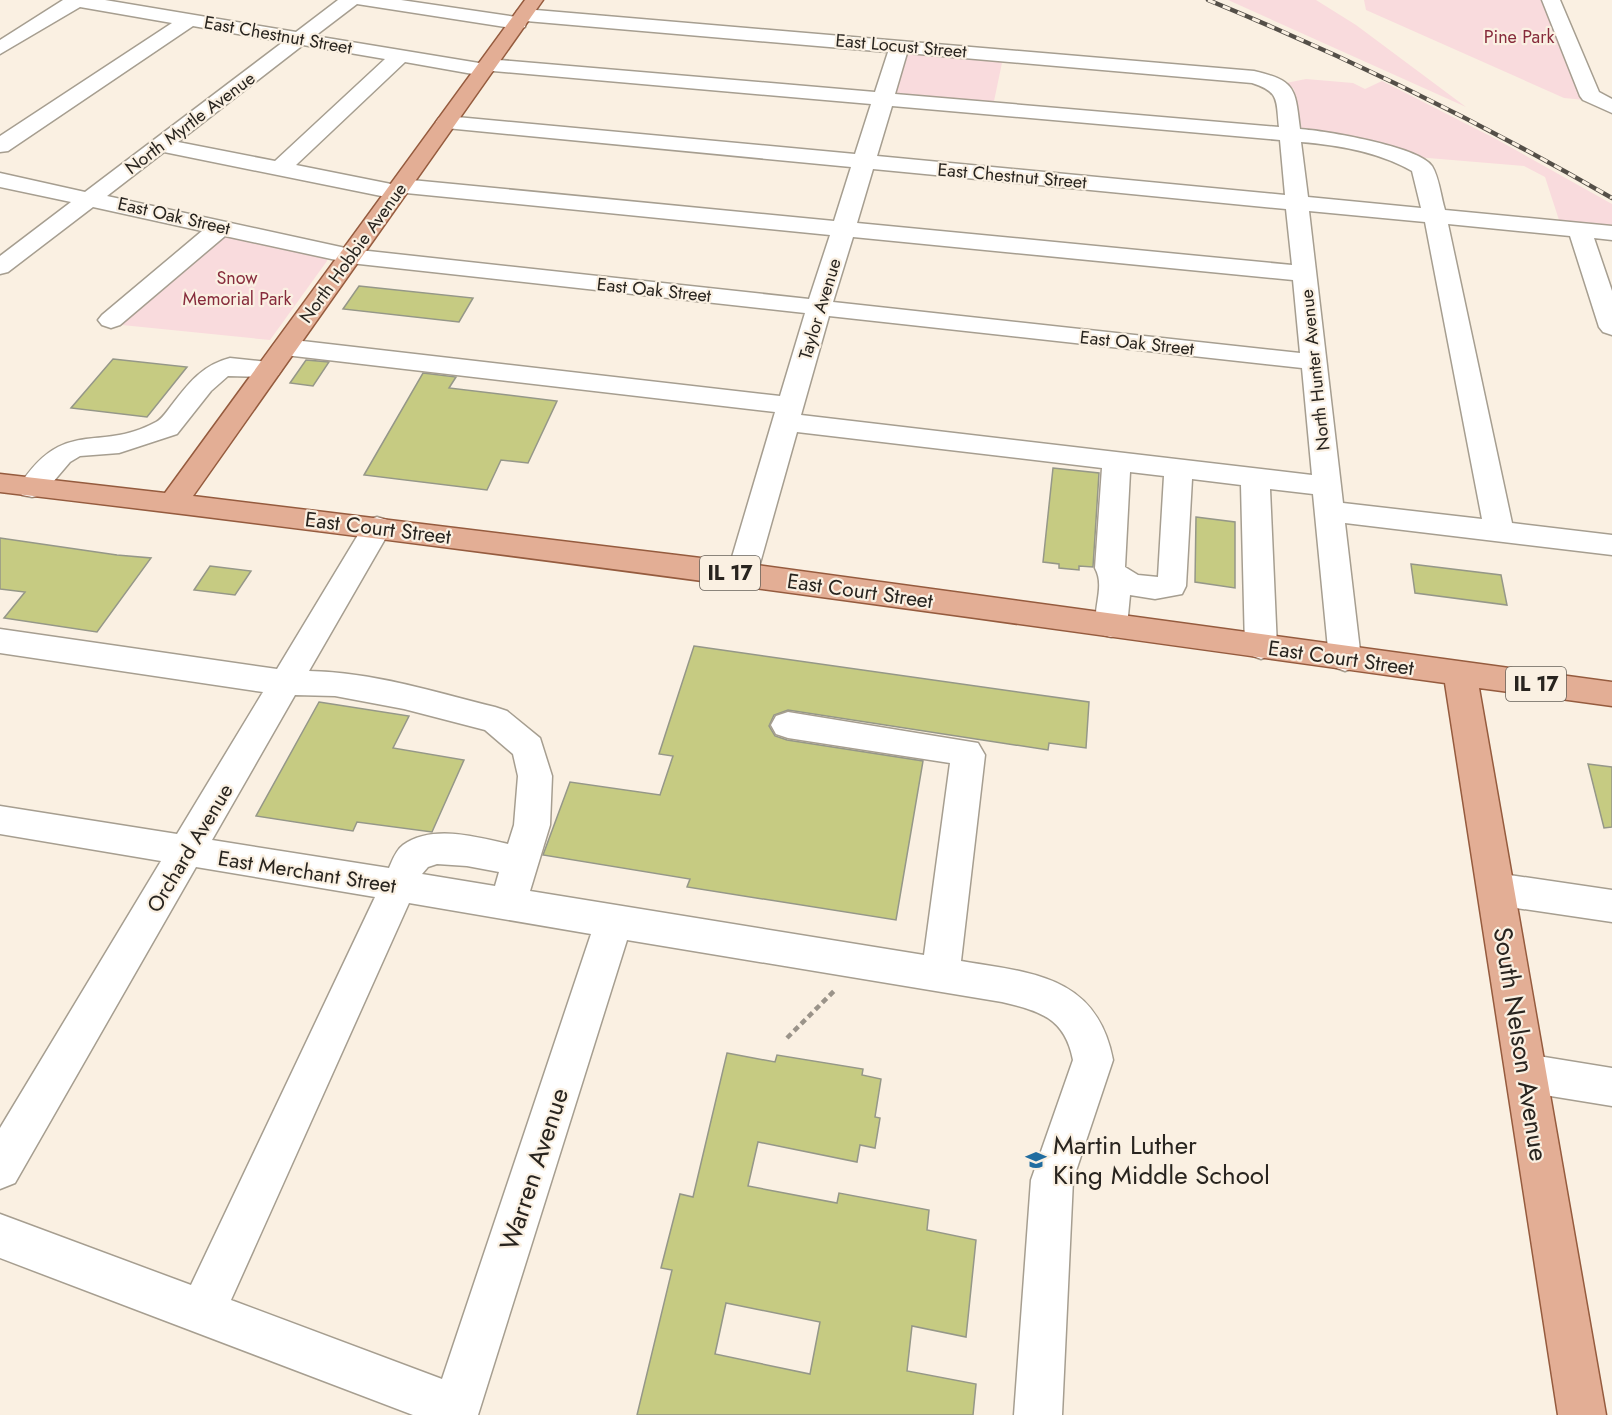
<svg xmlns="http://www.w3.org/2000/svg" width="1612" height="1415" font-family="Jost,sans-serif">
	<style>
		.green { fill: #f9dbdd }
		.building { fill: #c6cb82; stroke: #959788; stroke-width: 1.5; fill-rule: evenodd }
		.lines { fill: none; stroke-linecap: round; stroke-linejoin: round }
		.minor-casing { stroke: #a69e90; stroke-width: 3 }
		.major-casing { stroke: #955b3e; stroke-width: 3 }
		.path { stroke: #9a9389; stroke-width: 4.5; stroke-dasharray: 6 4; stroke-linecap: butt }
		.minor { fill: #fff; fill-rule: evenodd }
		.major { fill: #e3ae95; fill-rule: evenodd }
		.rail-casing { stroke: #544f48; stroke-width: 4.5 }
		.rail { stroke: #faf0e2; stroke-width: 3; stroke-dasharray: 8; stroke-linecap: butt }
		.labels { text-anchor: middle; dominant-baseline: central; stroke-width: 4.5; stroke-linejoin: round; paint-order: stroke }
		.far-street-label { font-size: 18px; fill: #28241f; stroke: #faf0e2 }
		.far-park-label { font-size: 18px; fill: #872b3c; stroke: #faf0e2 }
		.shield { fill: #faf0e2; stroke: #67615a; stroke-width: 1.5 }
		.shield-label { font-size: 20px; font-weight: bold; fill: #28241f }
		.street-label { font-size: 21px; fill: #28241f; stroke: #faf0e2 }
		.near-street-label { font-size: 26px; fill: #28241f; stroke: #faf0e2 }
		.near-poi-label { font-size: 26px; fill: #28241f; stroke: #faf0e2; text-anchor: start }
	</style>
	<rect width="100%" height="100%" fill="#faf0e2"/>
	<path class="green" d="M 1228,0 L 1316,0 L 1356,25 L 1466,107 Z
		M 1364,0 L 1545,0 L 1585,100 L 1564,98 L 1366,10 Z
		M 912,52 L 1003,58 L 993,106 L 893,97 L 907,54 Z
		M 1306,79 L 1353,83 L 1365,89 L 1382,81 L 1496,139 L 1612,204 L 1612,225 L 1559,220 L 1545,177 L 1524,166 L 1404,156 L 1298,127 L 1294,89 L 1286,83 Z
		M 218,235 L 326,257 L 327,261 L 270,340 L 112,324 Z"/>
	<path class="building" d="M 359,286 L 473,298 L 459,322 L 343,309 Z
		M 113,359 L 187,367 L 147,417 L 71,408 Z
		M 306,360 L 329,362 L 313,386 L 290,383 Z
		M 423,373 L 456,377 L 449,388 L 557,401 L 528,463 L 501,460 L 487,490 L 364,475 Z
		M 1053,468 L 1099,473 L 1093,567 L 1079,566 L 1079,570 L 1059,568 L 1059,564 L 1043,562 Z
		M 1196,517 L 1235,522 L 1235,588 L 1195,582 Z
		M 0,538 L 117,555 L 151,558 L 97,632 L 4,618 L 25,592 L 0,589 Z
		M 1411,564 L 1501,575 L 1507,605 L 1415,593 Z
		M 210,566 L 251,571 L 235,595 L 194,590 Z
		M 694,646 L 1089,702 L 1086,748 L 1049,743 L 1048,750 L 788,710 L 774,715 L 769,726 L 775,736 L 787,740 L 923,761 L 896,920 L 687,887 L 690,879 L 543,855 L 570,782 L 660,795 L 673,756 L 659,754 Z
		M 319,702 L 409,716 L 393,748 L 464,760 L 432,832 L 357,822 L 353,831 L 256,816 Z
		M 1588,764 L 1612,767 L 1612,827 L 1604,828 Z
		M 727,1053 L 775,1062 L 777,1055 L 863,1069 L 862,1075 L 881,1079 L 875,1117 L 880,1118 L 875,1148 L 860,1145 L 857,1162 L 758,1142 L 748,1186 L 837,1203 L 839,1193 L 929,1210 L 927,1230 L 976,1240 L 966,1337 L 912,1326 L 907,1371 L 976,1384 L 973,1415 L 637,1415 L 672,1270 L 661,1268 L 680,1194 L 693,1197 ZM 726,1303 L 820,1322 L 810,1374 L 715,1354 Z"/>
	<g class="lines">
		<g class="minor-casing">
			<path id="minor" d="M 63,0 L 105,0 L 296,32 L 338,0 L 401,0 L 516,17 L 517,11 L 524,9 L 1254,71 C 1296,81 1295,88 1300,129 C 1325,131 1418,146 1432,166 C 1439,177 1441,197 1445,210 L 1612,226 L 1612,240 L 1594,238 L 1612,291 L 1612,335 L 1603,332 L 1599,327 L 1570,236 L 1448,224 L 1512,523 L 1612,535 L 1612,555 L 1345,523 L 1361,659 L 1356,667 L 1345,671 L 1334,667 L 1329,659 L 1313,494 L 1270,489 L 1277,647 L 1272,655 L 1261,659 L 1250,655 L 1245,647 L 1241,485 L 1192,479 L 1186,586 L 1182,594 L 1155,599 L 1130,595 L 1127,626 L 1122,634 L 1111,637 L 1100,634 C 1088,614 1107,589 1095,568 L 1102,468 L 797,432 L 757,574 L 753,582 L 742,585 L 731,582 L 727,574 L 775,412 L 285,355 L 276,352 L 272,347 L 276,342 L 285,339 L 780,396 L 805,313 L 350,263 L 225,236 L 120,325 L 111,328 L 102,325 L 98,320 L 102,315 L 202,231 L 93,207 L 8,272 L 0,274 L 0,256 L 71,202 L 0,187 L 0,173 L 85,192 L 283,42 L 193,26 L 8,151 L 0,152 L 0,136 L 172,23 L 80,7 L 0,54 L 0,40 ZM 357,4 L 518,29 L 525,27 L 526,21 L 888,52 L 875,92 L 488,59 L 479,63 L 315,36 ZM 303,45 L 385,59 L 275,161 L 178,142 ZM 907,53 L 1252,83 C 1280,92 1276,100 1279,127 L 895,94 ZM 405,62 L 484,76 L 493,71 L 871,104 L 855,154 L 446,116 L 439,118 L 436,122 L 439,126 L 446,128 L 851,167 L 834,221 L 401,179 L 391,184 L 296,165 ZM 892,106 L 1280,140 L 1285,195 L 877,156 ZM 1301,142 C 1339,145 1379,152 1412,171 L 1421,208 L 1308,197 ZM 164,152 L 396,199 L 406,193 L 830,235 L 809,299 L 350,249 L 107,196 ZM 873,169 L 1286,209 L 1292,265 L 857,223 ZM 1309,211 L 1425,222 L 1482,519 L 1343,503 ZM 853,237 L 1293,280 L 1300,353 L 833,302 ZM 829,316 L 1302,368 L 1312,475 L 801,415 ZM 1130,472 L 1164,476 L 1158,577 L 1138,575 L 1125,567 Z
				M 1542,0 L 1560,0 L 1599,92 L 1612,99 L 1612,113 L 1583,100 L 1580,96 Z
				M 230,358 L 278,363 L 282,369 L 278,375 L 269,377 L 228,376 L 211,391 L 177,434 L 119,453 L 80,456 L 70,462 L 42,495 L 32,497 L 22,495 L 18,488 C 64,415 97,454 156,422 C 162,419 167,411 171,406 C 188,384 202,365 230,358 Z
				M 377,517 L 387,520 L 392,527 L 309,671 C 372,672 434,692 495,707 L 507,711 L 540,738 L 552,776 L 550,825 L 530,891 L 924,955 L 950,763 L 788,738 L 776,734 L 771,725 L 776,716 L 788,712 L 978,743 L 985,755 L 961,961 C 1033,973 1097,976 1113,1060 L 1073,1180 L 1062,1415 L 1014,1415 L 1031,1180 L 1073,1060 C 1065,1018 1040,1011 1002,1002 L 627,940 L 478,1415 L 413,1415 L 0,1258 L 0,1214 L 191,1285 L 375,897 L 196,867 L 15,1183 L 0,1189 L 0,1128 L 161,861 L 0,834 L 0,806 L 177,834 L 263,692 L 0,653 L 0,629 L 277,669 L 367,520 ZM 295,695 L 335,696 L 404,709 L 485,730 L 513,754 L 518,776 L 514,825 L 508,844 C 476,837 433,824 403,845 C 396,850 392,861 389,868 L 212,840 ZM 437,864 L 467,866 L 499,872 L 495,886 L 422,874 L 428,867 ZM 409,903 L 591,934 L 442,1379 L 231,1300 Z
				M 1496,873 L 1612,890 L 1612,922 L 1496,905 L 1483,900 L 1478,889 L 1483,878 Z
				M 1526,1054 L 1612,1068 L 1612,1106 L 1526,1092 L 1512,1086 L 1506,1073 L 1512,1060 Z"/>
		</g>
		<g class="major-casing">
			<path id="major" d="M 525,0 L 543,0 L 193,496 L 742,563 L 1612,682 L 1612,706 L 1479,688 L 1606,1415 L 1558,1415 L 1445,683 C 964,616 482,549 0,492 L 0,474 L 165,493 Z"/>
		</g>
		<path class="path" d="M 787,1038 L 835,990"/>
		<use href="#minor" class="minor"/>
		<use href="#major" class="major"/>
		<g class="rail-casing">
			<path id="rail" d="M 1208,0 C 1347,57 1482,123 1612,198"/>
		</g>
		<use href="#rail" class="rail"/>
	</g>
	<defs>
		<g id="school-bare" transform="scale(1.62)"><path d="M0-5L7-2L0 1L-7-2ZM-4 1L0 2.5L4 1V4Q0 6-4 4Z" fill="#216da0" stroke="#faf0e2" stroke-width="2.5" paint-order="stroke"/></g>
	</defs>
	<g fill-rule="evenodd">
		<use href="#school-bare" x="1036" y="1160"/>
	</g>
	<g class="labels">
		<g class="far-street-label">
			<text transform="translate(278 35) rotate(10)">East Chestnut Street</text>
			<text transform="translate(901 46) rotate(5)">East Locust Street</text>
			<text transform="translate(190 123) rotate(-37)">North Myrtle Avenue</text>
			<text transform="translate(1012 176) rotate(5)">East Chestnut Street</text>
			<text transform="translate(174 216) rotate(13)">East Oak Street</text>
			<text transform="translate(353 253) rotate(-54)">North Hobbie Avenue</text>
			<text transform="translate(654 290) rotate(6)">East Oak Street</text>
			<text transform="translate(820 309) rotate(-73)">Taylor Avenue</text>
			<text transform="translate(1137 343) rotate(6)">East Oak Street</text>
			<text transform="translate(1315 370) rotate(-96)">North Hunter Avenue</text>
		</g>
		<g class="far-park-label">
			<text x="1519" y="37">Pine Park</text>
			<text x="237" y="278">Snow<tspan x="237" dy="21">Memorial Park</tspan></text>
		</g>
		<g class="shield">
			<rect x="700" y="556" width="60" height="34" rx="4.5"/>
			<rect x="1506" y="667" width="60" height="34" rx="4.5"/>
		</g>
		<g class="shield-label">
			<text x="730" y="573">IL 17</text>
			<text x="1536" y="684">IL 17</text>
		</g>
		<g class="street-label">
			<text transform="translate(378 528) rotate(7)">East Court Street</text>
			<text transform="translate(860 591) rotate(8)">East Court Street</text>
			<text transform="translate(1341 658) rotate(8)">East Court Street</text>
			<text transform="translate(190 848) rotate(-59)">Orchard Avenue</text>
			<text transform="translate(307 872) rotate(9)">East Merchant Street</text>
		</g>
		<g class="near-street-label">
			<text transform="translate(1521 1044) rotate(81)">South Nelson Avenue</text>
			<text transform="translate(534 1169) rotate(-72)">Warren Avenue</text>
		</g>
		<g class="near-poi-label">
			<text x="1053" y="1145">Martin Luther<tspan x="1053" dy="30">King Middle School</tspan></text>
		</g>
	</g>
</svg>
